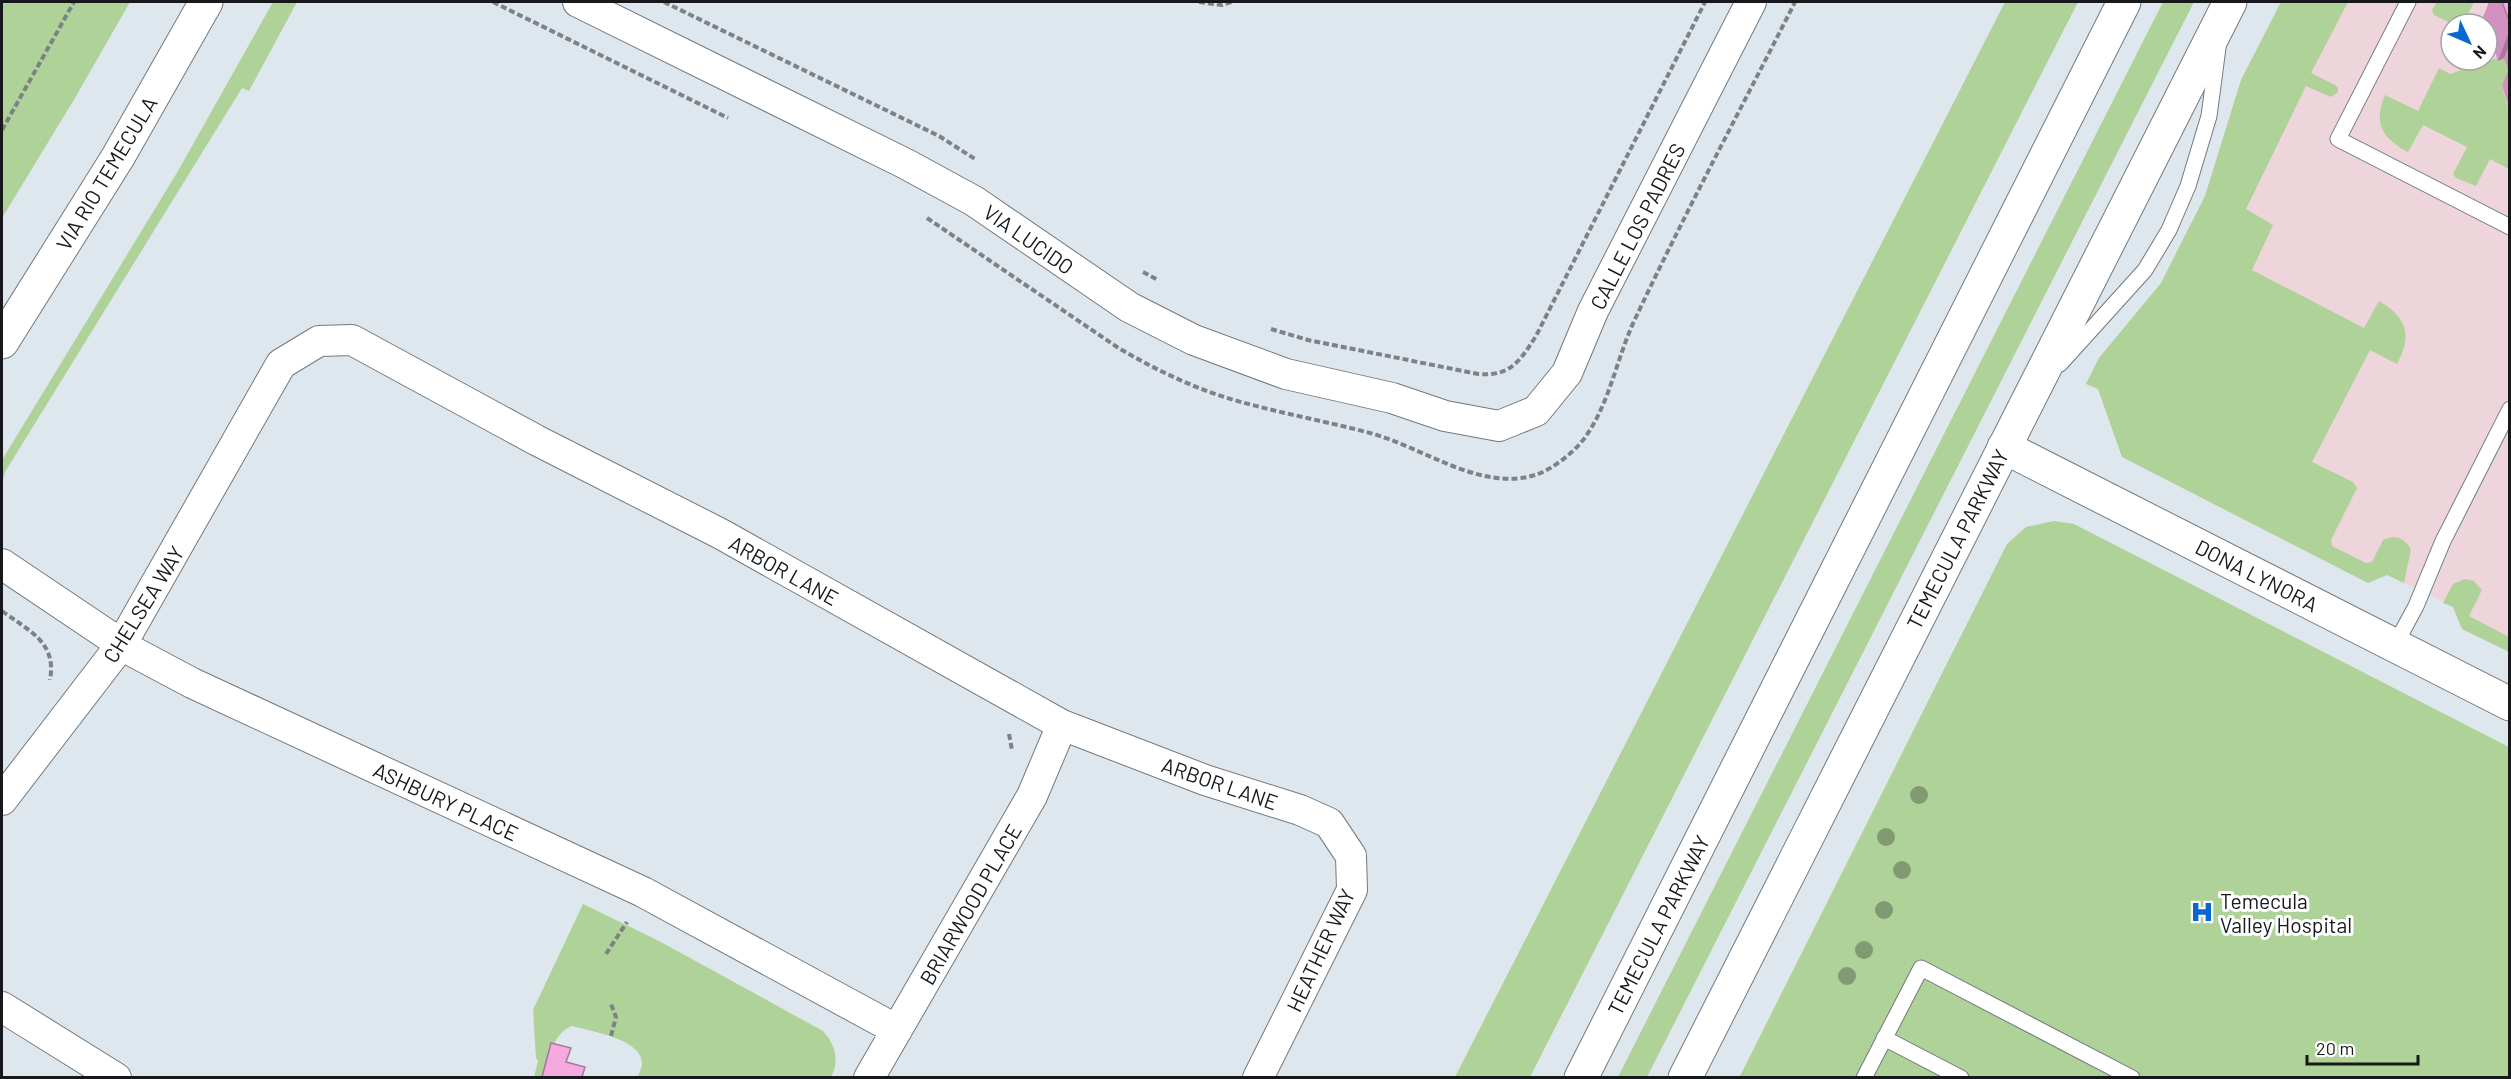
<svg xmlns="http://www.w3.org/2000/svg" width="2511" height="1079" font-family="Barlow,sans-serif">
	<style>
		.commercial { fill: #eed4db; fill-rule: evenodd }
		.green { fill: #aed298 }
		.lines { fill: none; stroke-linecap: round; stroke-linejoin: round }
		.lane-casing { stroke: #72797f; stroke-width: 17 }
		.street-casing { stroke: #72797f; stroke-width: 32 }
		.secondary-casing { stroke: #72797f; stroke-width: 35 }
		.primary-casing { stroke: #72797f; stroke-width: 35 }
		.path { stroke: #7d8287; stroke-width: 4; stroke-dasharray: 6 3; stroke-linecap: butt }
		.lane { stroke: #fff; stroke-width: 15 }
		.street { stroke: #fff; stroke-width: 30 }
		.secondary { stroke: #fff; stroke-width: 33 }
		.primary { stroke: #fff; stroke-width: 33 }
		.tree { fill: #809b74 }
		.wall { fill: #d291c0 }
		.shaded-wall { fill: #ab769c }
		.building { fill: #f4a9df; stroke: #ab769c; stroke-width: 1.5 }
		.labels { text-anchor: middle; dominant-baseline: central; stroke-width: 6; stroke-linejoin: round; paint-order: stroke }
		.street-label { font-size: 21px; fill: #16181b; stroke: #fff }
		.poi-label { font-size: 21px; fill: #16181b; stroke: #fff; text-anchor: start }
	</style>
	<rect width="100%" height="100%" fill="#dfe7ee"/>
	<path class="commercial" d="M 2281,2 L 2509,2 L 2509,652 L 2462,629 L 2453,607 L 2422,591 L 2387,575 L 2368,583 L 2122,457 L 2098,389 L 2086,384 L 2099,358 L 2161,283 L 2205,196 L 2241,80 ZM 2451,24 L 2487,24 L 2487,60 L 2451,60 Z"/>
	<path class="green" d="M 2,2 L 130,2 L 75,98 L 2,218 Z
		M 273,2 L 297,2 L 249,91 L 242,88 L 5,472 L 2,484 L 2,460 L 178,171 Z
		M 2005,2 L 2078,2 L 1530,1077 L 1455,1077 Z
		M 2163,2 L 2194,2 L 1647,1077 L 1618,1077 Z
		M 2281,2 L 2348,2 L 2311,73 L 2335,85 L 2338,88 L 2338,92 L 2331,97 L 2306,86 L 2246,209 L 2273,225 L 2252,270 L 2364,328 L 2379,301 C 2408,318 2412,335 2397,364 L 2370,350 L 2312,462 L 2353,482 L 2357,488 L 2331,540 L 2332,546 L 2366,563 L 2372,562 L 2383,540 C 2396,534 2404,538 2411,549 L 2404,583 L 2387,575 L 2368,583 L 2122,457 L 2098,389 L 2086,384 L 2099,358 L 2161,283 L 2205,196 L 2241,80 Z
		M 2437,2 L 2474,2 L 2463,24 L 2452,24 L 2434,15 L 2432,10 Z
		M 2497,58 L 2498,61 L 2504,58 L 2510,75 L 2502,87 L 2509,110 L 2509,169 L 2490,159 L 2476,186 L 2456,178 L 2453,174 L 2467,147 L 2423,125 L 2408,152 C 2382,138 2373,123 2385,95 L 2418,111 L 2439,68 L 2450,74 Z
		M 2054,521 L 2074,524 L 2509,747 L 2509,1077 L 1739,1078 L 2007,544 L 2026,527 Z
		M 2465,579 L 2474,581 L 2482,590 L 2469,616 L 2509,637 L 2509,652 L 2462,629 L 2453,607 L 2443,603 L 2453,584 Z
		M 583,904 L 659,941 L 823,1031 C 835,1044 840,1061 831,1077 L 638,1077 C 639,1073 642,1068 642,1063 C 642,1039 590,1031 572,1026 C 553,1033 548,1060 541,1077 L 534,1077 L 538,1061 L 536,1058 L 533,1010 Z"/>
	<g class="lines">
		<g class="lane-casing">
			<path id="lane" d="M 2408,2 L 2338,139 L 2510,227
				M 2060,364 L 2145,270 L 2169,230 L 2188,186 L 2209,116 L 2218,48
				M 2395,645 L 2416,606 L 2443,541 L 2510,409
				M 1884,1038 L 1961,1078
				M 1864,1078 L 1921,968 L 2132,1078"/>
		</g>
		<g class="street-casing">
			<path id="street" d="M 578,2 L 906,164 L 974,201 L 1129,307 L 1194,340 L 1286,374 L 1392,398 L 1445,416 L 1499,426 L 1536,411 L 1567,373 L 1593,311 L 1751,2
				M 2,564 L 130,650 L 192,683 L 643,892 L 897,1030
				M 2,800 L 121,645 L 281,364 L 319,341 L 352,340 L 536,440 L 721,534 L 1062,725 L 1205,780 L 1300,810 L 1329,823 L 1351,856 L 1352,890 L 1258,1078
				M 2,1007 L 116,1078
				M 869,1078 L 1032,796 L 1062,725"/>
		</g>
		<g class="secondary-casing">
			<path id="secondary" d="M 2,342 L 118,157 L 206,2
				M 2004,447 L 2510,704"/>
		</g>
		<g class="primary-casing">
			<path id="primary" d="M 1581,1078 L 2124,2
				M 1685,1078 L 2230,2"/>
		</g>
		<path class="path" d="M 493,2 L 728,118
			M 664,2 L 939,136 L 975,159
			M 1199,2 L 1222,5 L 1232,2
			M 2,130 L 74,2
			M 927,218 L 1117,347 C 1154,369 1193,388 1234,400 C 1279,413 1325,421 1370,433 C 1423,447 1480,492 1535,475 C 1552,470 1576,451 1586,436 C 1611,400 1617,356 1636,317 C 1686,211 1742,107 1795,2
			M 1143,272 L 1158,280
			M 1271,329 L 1308,340 L 1478,374 C 1510,377 1520,361 1536,336 L 1705,2
			M 2,611 C 29,631 57,642 50,680
			M 1009,734 L 1012,750
			M 606,954 L 627,922
			M 611,1036 L 616,1017 L 611,1004"/>
		<use href="#lane" class="lane"/>
		<use href="#street" class="street"/>
		<use href="#secondary" class="secondary"/>
		<use href="#primary" class="primary"/>
	</g>
	<g class="tree">
		<circle cx="1919" cy="795" r="9"/>
		<circle cx="1886" cy="837" r="9"/>
		<circle cx="1902" cy="870" r="9"/>
		<circle cx="1884" cy="910" r="9"/>
		<circle cx="1864" cy="950" r="9"/>
		<circle cx="1847" cy="976" r="9"/>
	</g>
	<path class="wall" d="M 2489,2 L 2510,2 L 2510,110 L 2502,86 L 2508,70 L 2504,58 L 2498,61 L 2487,29 L 2487,24 L 2485,24 L 2483,17 Z
		M 551,1043 L 566,1062 L 582,1077 L 541,1077 Z"/>
	<path class="shaded-wall" d="M 2510,29 L 2510,43 L 2504,58 L 2498,61 Z"/>
	<path class="building" d="M 2502,2 L 2510,2 L 2510,23 Z
		M 551,1043 L 571,1048 L 566,1062 L 585,1067 L 582,1077 L 542,1077 Z"/>
	<defs>
		<g id="hospital-bare" transform="scale(1.8)"><path d="M-5-5h3v3.5h4V-5h3V5h-3V1.5h-4V5h-3Z" fill="#0868d1" stroke="#fff" stroke-width="2.5" paint-order="stroke"/></g>
	</defs>
	<g fill-rule="evenodd">
		<use href="#hospital-bare" x="2202" y="912"/>
	</g>
	<g class="labels">
		<g class="street-label">
			<text transform="translate(106 173) rotate(-59)">VIA RIO TEMECULA</text>
			<text transform="translate(1637 226) rotate(-63)">CALLE LOS PADRES</text>
			<text transform="translate(1029 239) rotate(35)">VIA LUCIDO</text>
			<text transform="translate(1957 539) rotate(-63)">TEMECULA PARKWAY</text>
			<text transform="translate(784 570) rotate(29)">ARBOR LANE</text>
			<text transform="translate(2257 575) rotate(27)">DONA LYNORA</text>
			<text transform="translate(143 604) rotate(-58)">CHELSEA WAY</text>
			<text transform="translate(1220 783) rotate(19)">ARBOR LANE</text>
			<text transform="translate(446 801) rotate(25)">ASHBURY PLACE</text>
			<text transform="translate(970 904) rotate(-60)">BRIARWOOD PLACE</text>
			<text transform="translate(1658 925) rotate(-63)">TEMECULA PARKWAY</text>
			<text transform="translate(1320 950) rotate(-65)">HEATHER WAY</text>
		</g>
		<g class="poi-label">
			<text x="2220" y="900">Temecula<tspan x="2220" dy="24">Valley Hospital</tspan></text>
		</g>
	</g>
	<rect width="2511" height="1079" fill="none" stroke="#16181b" stroke-width="6"/>
	<g transform="translate(2469 42) rotate(134)"><circle r="28" fill="#ffffff" stroke="#a2a3a4" stroke-width="1.5"/>
	<path d="M0-4.5L10 22L0 15L-10 22Z" fill="#0868d1"/>
	<text y="-9" font-size="16" font-weight="bold" text-anchor="middle" fill="#16181b">N</text>
	</g>
	<path d="M2307 1055v9h111v-9" fill="none" stroke="#16181b" stroke-width="3"/>
	<text x="2316" y="1055" font-size="18" fill="#16181b" stroke="#ffffff" stroke-width="4.5" paint-order="stroke">20 m</text>
</svg>
